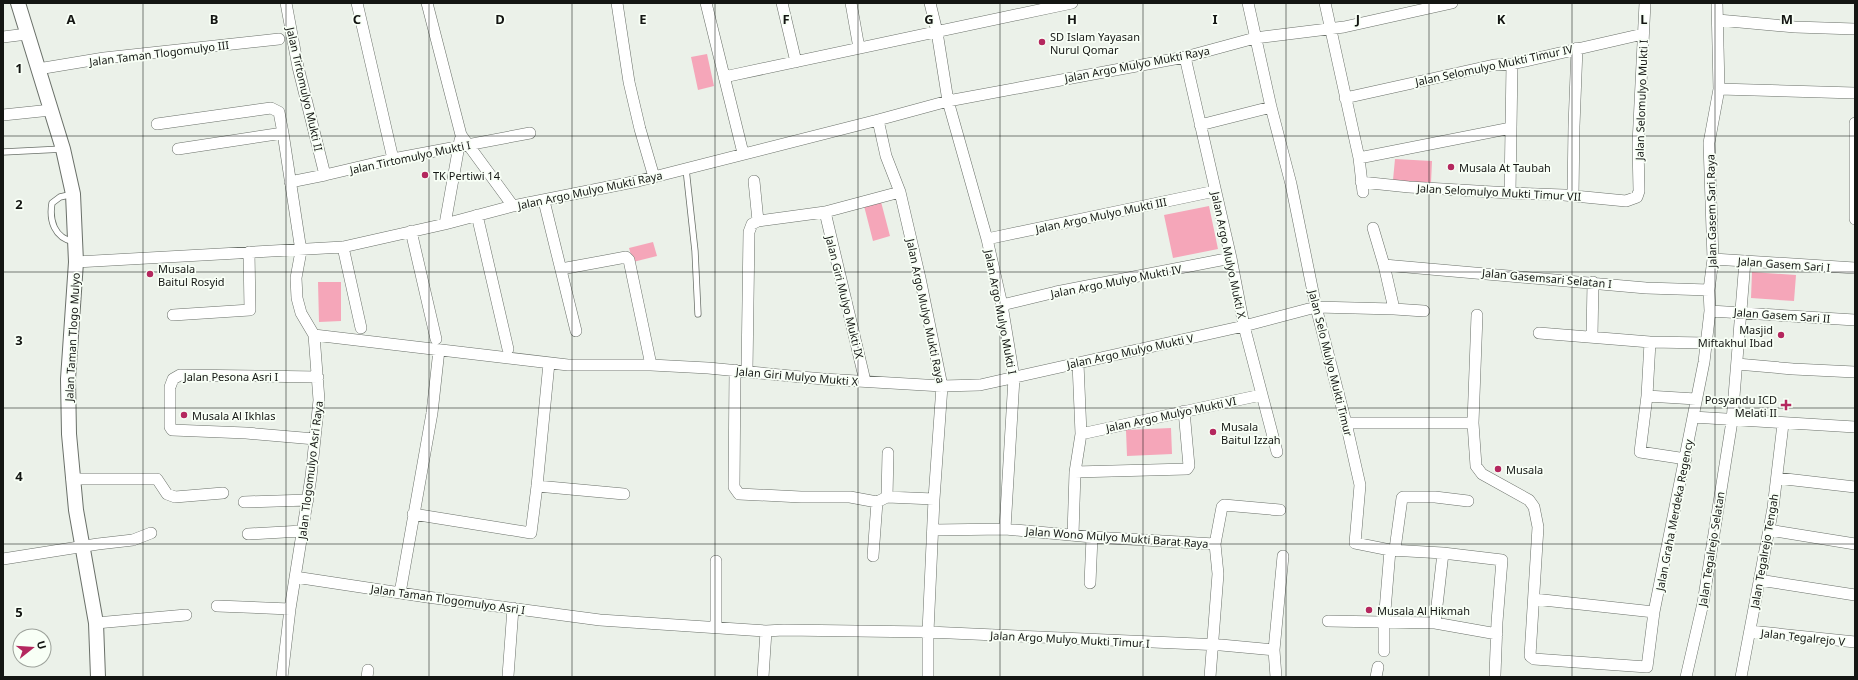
<svg xmlns="http://www.w3.org/2000/svg" width="1858" height="680" font-family="'Noto Sans',sans-serif">
	<style>
		.garden { fill: #f5a6b9 }
		.lines { fill: none; stroke-linecap: round; stroke-linejoin: round }
		.service-casing { stroke: #6a7069; stroke-width: 7 }
		.minor-casing { stroke: #6a7069; stroke-width: 12 }
		.tertiary-casing { stroke: #6a7069; stroke-width: 16 }
		.service { stroke: #fff; stroke-width: 5.5 }
		.minor { stroke: #fff; stroke-width: 11 }
		.tertiary { stroke: #fff; stroke-width: 14 }
		.grid { fill: none; stroke: #141613; stroke-width: 1; stroke-opacity: 0.55 }
		.poi-dot { fill: #b4275e; stroke: #f8fff6; stroke-width: 1.5 }
		.labels { text-anchor: middle; dominant-baseline: central; stroke-width: 3.5; stroke-linejoin: round; paint-order: stroke }
		.poi-label { font-size: 11px; fill: #141613; stroke: #f8fff6; text-anchor: start }
		.street-label { font-size: 11px; fill: #141613; stroke: #f8fff6 }
		.grid-label { font-size: 13px; text-anchor: middle; font-weight: bold; fill: #141613; stroke: #f8fff6; stroke-width: 3.5; stroke-linejoin: round; paint-order: stroke }
	</style>
	<rect width="100%" height="100%" fill="#ebf1e9"/>
	<path class="garden" d="M 707,54 L 714,86 L 698,90 L 691,57 Z
		M 1395,159 L 1432,161 L 1431,183 L 1393,180 Z
		M 880,198 L 890,236 L 873,241 L 863,202 Z
		M 1209,206 L 1218,249 L 1173,258 L 1164,215 Z
		M 653,242 L 657,256 L 633,262 L 629,248 Z
		M 1752,272 L 1796,275 L 1794,301 L 1751,298 Z
		M 318,282 L 341,282 L 341,321 L 319,322 Z
		M 1171,428 L 1172,454 L 1127,456 L 1126,430 Z"/>
	<g class="lines">
		<g class="service-casing">
			<path id="service" d="M 3,152 L 63,149
				M 686,169 L 695,251 L 698,314
				M 73,194 L 60,197 L 52,203 C 49,220 54,238 74,242"/>
		</g>
		<g class="minor-casing">
			<path id="minor" d="M 286,3 L 298,67 L 325,175
				M 357,3 L 393,159
				M 427,3 L 461,135 L 513,206
				M 617,3 L 629,82 L 640,129 L 654,177
				M 706,3 L 743,153
				M 782,3 L 796,62
				M 851,3 L 859,48
				M 930,3 L 937,32 L 948,101 L 987,239 L 1002,305 L 1014,378 L 1005,529
				M 1248,3 L 1271,107 L 1291,184 L 1316,307 L 1346,423 L 1360,485 L 1355,543 L 1390,550 L 1443,553 L 1502,560 L 1497,622 L 1495,675
				M 1325,3 L 1359,158 L 1363,192
				M 1718,20 L 1795,27 L 1855,29
				M 3,37 L 27,34
				M 1185,57 L 1231,258 L 1244,326 L 1277,452
				M 38,69 L 104,58 L 279,39
				M 724,77 L 1072,3
				M 1719,89 L 1855,93
				M 1345,98 L 1494,65 L 1512,64 L 1643,34
				M 3,115 L 51,110
				M 878,120 L 886,156 L 900,192 L 920,278 L 942,386 L 934,499 L 928,632 L 928,677
				M 1855,123 L 1855,219
				M 157,124 L 271,108 L 279,112 L 283,133
				M 1200,125 L 1271,107
				M 178,149 L 283,133 L 301,251 L 296,278 L 297,298 L 301,313 L 314,335 L 319,400 L 311,477 L 290,609 L 282,677
				M 1359,158 L 1511,128
				M 754,181 L 758,221
				M 290,182 L 325,175 L 393,159 L 530,133
				M 1361,182 L 1409,187 L 1510,193 L 1564,195 L 1626,201 L 1637,197 L 1639,191 L 1638,144 L 1645,3
				M 1510,193 L 1512,64
				M 1573,196 L 1574,126 L 1577,48
				M 544,201 L 576,331
				M 825,212 L 865,381
				M 477,215 L 508,349
				M 445,224 L 460,140
				M 411,231 L 436,339
				M 987,239 L 1215,191
				M 343,247 L 361,328
				M 1713,259 L 1855,268
				M 76,262 L 343,247 L 445,224 L 513,206 L 638,181 L 878,120 L 948,101 L 1185,57 L 1255,38 L 1344,27 L 1452,3
				M 1384,265 L 1646,288 L 1709,290
				M 561,269 L 626,257 L 629,260 L 651,365
				M 1002,305 L 1056,292 L 1231,258
				M 1394,309 L 1424,311
				M 1710,311 L 1855,320
				M 173,315 L 250,310 L 249,252
				M 1477,315 L 1473,423 L 1476,466 L 1482,474 L 1529,500 L 1534,507 L 1538,527 L 1530,656 L 1534,659 L 1647,667 L 1654,612 L 1704,362 L 1710,311 L 1709,290 L 1713,259 L 1709,143 L 1719,89 L 1717,3
				M 1539,333 L 1650,342 L 1706,343
				M 314,335 L 568,365 L 651,365 L 708,368 L 823,379 L 942,386 L 980,385 L 1244,326 L 1316,307 L 1394,309 L 1384,265 L 1373,228
				M 1592,336 L 1593,282
				M 1650,342 L 1647,396 L 1640,452 L 1686,459
				M 1737,364 L 1793,369 L 1855,372
				M 735,370 L 734,487 L 739,494 L 801,497 L 850,497 L 877,502 L 887,497 L 934,499
				M 747,371 L 749,232 L 752,224 L 758,221 L 825,212 L 900,192
				M 1647,396 L 1696,399
				M 1693,417 L 1855,427
				M 1346,423 L 1473,423
				M 1081,434 L 1261,395
				M 315,439 L 246,433 L 172,430 L 170,427 L 170,387 L 173,379 L 180,375 L 318,377
				M 1075,472 L 1187,469 L 1189,466 L 1184,411
				M 1777,478 L 1855,487
				M 72,479 L 157,479 L 167,494 L 175,497 L 223,493
				M 537,486 L 624,494
				M 887,497 L 888,453
				M 244,502 L 308,500
				M 413,514 L 531,533 L 537,486 L 549,363
				M 934,530 L 1005,529 L 1092,537 L 1215,544 L 1218,574 L 1210,677
				M 1769,530 L 1855,544
				M 248,534 L 302,531
				M 1073,535 L 1075,472 L 1081,434 L 1078,363
				M 1215,544 L 1222,507 L 1224,505 L 1280,510
				M 1395,549 L 1402,498 L 1403,497 L 1435,497 L 1468,501
				M 873,556 L 877,502
				M 3,559 L 98,544 L 133,540 L 151,533
				M 716,561 L 716,627
				M 295,577 L 427,597 L 600,620 L 766,631
				M 1759,580 L 1855,595
				M 1090,583 L 1092,537
				M 400,593 L 432,413 L 439,350
				M 1534,599 L 1654,612
				M 217,606 L 290,609
				M 1328,621 L 1435,623 L 1497,634
				M 96,623 L 186,615
				M 1435,623 L 1443,553
				M 1750,631 L 1855,642
				M 1274,650 L 1283,556
				M 1384,651 L 1384,623 L 1390,550
				M 508,676 L 513,608
				M 367,677 L 368,670
				M 763,677 L 766,631 L 784,630 L 928,632 L 1221,645 L 1274,650 L 1276,677
				M 1376,677 L 1378,667
				M 1686,677 L 1703,603 L 1732,421 L 1745,261
				M 1741,677 L 1773,508 L 1783,424"/>
		</g>
		<g class="tertiary-casing">
			<path id="tertiary" d="M 18,3 L 63,149 L 73,194 L 76,262 L 68,379 L 69,434 L 76,510 L 96,623 L 98,677"/>
		</g>
		<use href="#service" class="service"/>
		<use href="#minor" class="minor"/>
		<use href="#tertiary" class="tertiary"/>
	</g>
	<path class="grid" d="M 143,3 L 143,677M 286,3 L 286,677M 429,3 L 429,677M 572,3 L 572,677M 715,3 L 715,677M 858,3 L 858,677M 1000,3 L 1000,677M 1143,3 L 1143,677M 1286,3 L 1286,677M 1429,3 L 1429,677M 1572,3 L 1572,677M 1715,3 L 1715,677M 3,136 L 1855,136M 3,272 L 1855,272M 3,408 L 1855,408M 3,544 L 1855,544"/>
	<g class="poi-dot">
		<circle cx="1042" cy="42" r="4"/>
		<circle cx="1451" cy="167" r="4"/>
		<circle cx="425" cy="175" r="4"/>
		<circle cx="150" cy="274" r="4"/>
		<circle cx="1781" cy="335" r="4"/>
		<path d="M1784 399h4v4h4v4h-4v4h-4v-4h-4v-4h4z"/>
		<circle cx="184" cy="415" r="4"/>
		<circle cx="1213" cy="432" r="4"/>
		<circle cx="1498" cy="469" r="4"/>
		<circle cx="1369" cy="610" r="4"/>
	</g>
	<g class="labels">
		<g class="poi-label">
			<text x="1050" y="36">SD Islam Yayasan<tspan x="1050" dy="13">Nurul Qomar</tspan></text>
			<text x="1459" y="167">Musala At Taubah</text>
			<text x="433" y="175">TK Pertiwi 14</text>
			<text x="158" y="268">Musala<tspan x="158" dy="13">Baitul Rosyid</tspan></text>
			<text x="1773" y="329" text-anchor="end">Masjid<tspan x="1773" dy="13">Miftakhul Ibad</tspan></text>
			<text x="1777" y="399" text-anchor="end">Posyandu ICD<tspan x="1777" dy="13">Melati II</tspan></text>
			<text x="192" y="415">Musala Al Ikhlas</text>
			<text x="1221" y="426">Musala<tspan x="1221" dy="13">Baitul Izzah</tspan></text>
			<text x="1506" y="469">Musala</text>
			<text x="1377" y="610">Musala Al Hikmah</text>
		</g>
		<g class="street-label">
			<text transform="translate(159 53) rotate(-7)">Jalan Taman Tlogomulyo III</text>
			<text transform="translate(1137 64) rotate(-11)">Jalan Argo Mulyo Mukti Raya</text>
			<text transform="translate(1494 65) rotate(-12)">Jalan Selomulyo Mukti Timur IV</text>
			<text transform="translate(305 89) rotate(77)">Jalan Tirtomulyo Mukti II</text>
			<text transform="translate(1641 100) rotate(-88)">Jalan Selomulyo Mukti I</text>
			<text transform="translate(410 157) rotate(-12)">Jalan Tirtomulyo Mukti I</text>
			<text transform="translate(590 190) rotate(-12)">Jalan Argo Mulyo Mukti Raya</text>
			<text transform="translate(1499 192) rotate(3)">Jalan Selomulyo Mukti Timur VII</text>
			<text transform="translate(1711 211) rotate(-91)">Jalan Gasem Sari Raya</text>
			<text transform="translate(1101 215) rotate(-12)">Jalan Argo Mulyo Mukti III</text>
			<text transform="translate(1229 255) rotate(78)">Jalan Argo Mulyo Mukti X</text>
			<text transform="translate(1784 264) rotate(4)">Jalan Gasem Sari I</text>
			<text transform="translate(1547 278) rotate(5)">Jalan Gasemsari Selatan I</text>
			<text transform="translate(1116 281) rotate(-11)">Jalan Argo Mulyo Mukti IV</text>
			<text transform="translate(845 297) rotate(76)">Jalan Giri Mulyo Mukti IX</text>
			<text transform="translate(926 311) rotate(78)">Jalan Argo Mulyo Mukti Raya</text>
			<text transform="translate(1001 312) rotate(79)">Jalan Argo Mulyo Mukti I</text>
			<text transform="translate(1782 315) rotate(4)">Jalan Gasem Sari II</text>
			<text transform="translate(72 337) rotate(-87)">Jalan Taman Tlogo Mulyo</text>
			<text transform="translate(1130 351) rotate(-12)">Jalan Argo Mulyo Mukti V</text>
			<text transform="translate(1331 363) rotate(76)">Jalan Selo Mulyo Mukti Timur</text>
			<text x="231" y="376">Jalan Pesona Asri I</text>
			<text transform="translate(797 376) rotate(5)">Jalan Giri Mulyo Mukti X</text>
			<text transform="translate(1171 414) rotate(-12)">Jalan Argo Mulyo Mukti VI</text>
			<text transform="translate(310 470) rotate(-83)">Jalan Tlogomulyo Asri Raya</text>
			<text transform="translate(1674 515) rotate(-79)">Jalan Graha Merdeka Regency</text>
			<text transform="translate(1117 537) rotate(4)">Jalan Wono Mulyo Mukti Barat Raya</text>
			<text transform="translate(1711 549) rotate(-81)">Jalan Tegalrejo Selatan</text>
			<text transform="translate(1764 551) rotate(-80)">Jalan Tegalrejo Tengah</text>
			<text transform="translate(448 599) rotate(8)">Jalan Taman Tlogomulyo Asri I</text>
			<text transform="translate(1803 637) rotate(6)">Jalan Tegalrejo V</text>
			<text transform="translate(1070 639) rotate(3)">Jalan Argo Mulyo Mukti Timur I</text>
		</g>
	</g>
	<g class="grid-label">
		<text x="71" y="24">A</text>
		<text x="214" y="24">B</text>
		<text x="357" y="24">C</text>
		<text x="500" y="24">D</text>
		<text x="643" y="24">E</text>
		<text x="786" y="24">F</text>
		<text x="929" y="24">G</text>
		<text x="1072" y="24">H</text>
		<text x="1215" y="24">I</text>
		<text x="1358" y="24">J</text>
		<text x="1501" y="24">K</text>
		<text x="1644" y="24">L</text>
		<text x="1787" y="24">M</text>
		<text x="19" y="73">1</text>
		<text x="19" y="209">2</text>
		<text x="19" y="345">3</text>
		<text x="19" y="481">4</text>
		<text x="19" y="617">5</text>
	</g>
	<rect width="1858" height="680" fill="none" stroke="#141613" stroke-width="8"/>
	<g transform="translate(32 648) rotate(73)"><circle r="19" fill="#f8fff6" stroke="#9da29b"/>
	<path d="M0-3L7 15L0 10L-7 15Z" fill="#b4275e"/>
	<text y="-6" font-size="11" font-weight="bold" text-anchor="middle" fill="#141613">U</text>
	</g>
</svg>
